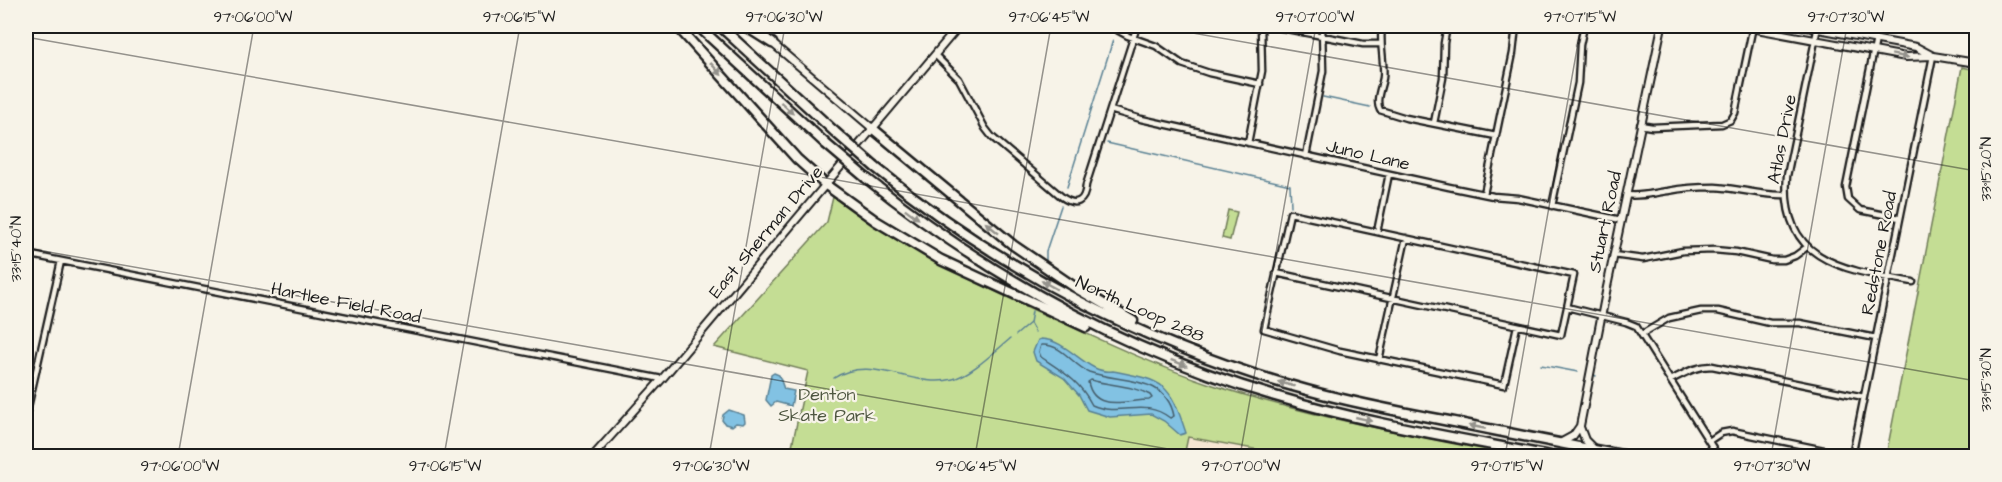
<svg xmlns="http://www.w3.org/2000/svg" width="2002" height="482" font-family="'Architects Daughter',sans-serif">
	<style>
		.built { fill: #f6e6d3 }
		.green { fill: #c4dd94; stroke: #707c58; stroke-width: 1.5 }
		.water { fill: #82c2e3; stroke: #598093; stroke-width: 1.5 }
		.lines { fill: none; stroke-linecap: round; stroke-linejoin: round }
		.shore { stroke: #455e6c; stroke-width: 1.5 }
		.stream { stroke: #598093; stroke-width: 1.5 }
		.street-casing { stroke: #1c1c1c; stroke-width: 9 }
		.secondary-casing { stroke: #1c1c1c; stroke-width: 10 }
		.highway-casing { stroke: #1c1c1c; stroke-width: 13 }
		.street { stroke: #f7f3e8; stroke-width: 4.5 }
		.secondary { stroke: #f7f3e8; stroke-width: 6 }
		.highway { stroke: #f7f3e8; stroke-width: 8 }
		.highway-bridge-casing { stroke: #1c1c1c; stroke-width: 13; stroke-linecap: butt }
		.highway-bridge { stroke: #f7f3e8; stroke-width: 8 }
		.oneway { fill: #94928c }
		.ticks { fill: none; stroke: #1c1c1c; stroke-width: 1.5; stroke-opacity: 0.45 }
		.labels { text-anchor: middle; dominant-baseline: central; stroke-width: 4.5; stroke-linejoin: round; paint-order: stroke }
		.street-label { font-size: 18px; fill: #1c1c1c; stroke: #f7f3e8 }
		.park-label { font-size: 18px; fill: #4e5640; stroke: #f7f3e8 }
		.neatline { fill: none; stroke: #1c1c1c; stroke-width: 2 }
		.ticks-label { font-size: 15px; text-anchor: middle; fill: #1c1c1c }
	</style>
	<rect width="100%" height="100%" fill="#f7f3e8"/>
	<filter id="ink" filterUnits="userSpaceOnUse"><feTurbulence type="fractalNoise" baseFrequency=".0167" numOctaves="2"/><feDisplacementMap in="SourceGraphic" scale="12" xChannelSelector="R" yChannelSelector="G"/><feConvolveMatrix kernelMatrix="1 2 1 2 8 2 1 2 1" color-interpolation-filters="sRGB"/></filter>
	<g filter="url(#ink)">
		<path class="built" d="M 1187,437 L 1293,456 L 1184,456 Z"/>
		<path class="green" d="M 1962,67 L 1976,70 L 1976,456 L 1886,456 Z
			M 833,197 C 895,245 964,277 1034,310 C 1092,336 1150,364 1210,384 C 1312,418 1418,437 1524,456 L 1293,456 L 1188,437 L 1184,456 L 819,456 L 822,453 L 819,451 L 792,446 L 808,371 L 714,347 L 827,222 Z
			M 1228,210 L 1237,212 L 1230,240 L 1222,238 Z"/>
		<path class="water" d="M 1041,339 C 1070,340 1086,375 1113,371 C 1164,381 1169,381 1186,433 L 1180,435 L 1164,421 L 1151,414 L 1110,417 L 1087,410 L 1079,395 L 1064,378 L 1036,361 L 1033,352 L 1038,340 Z
			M 774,373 L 779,375 L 784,389 L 794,391 L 791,406 L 776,402 L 771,406 L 766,400 L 771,375 Z
			M 729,410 L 744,415 L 745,422 L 743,424 L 736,423 L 732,426 L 725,424 L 722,420 L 723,415 Z"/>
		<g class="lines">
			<path class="shore" d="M 1041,345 C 1062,343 1072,365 1089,372 C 1119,383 1166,374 1174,416 L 1170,418 C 1143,397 1121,418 1092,405 C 1079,380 1063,372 1041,357 L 1039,352 Z
				M 1091,380 C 1111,386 1132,385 1150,395 L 1152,398 L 1149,400 C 1127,400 1094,413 1088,382 Z"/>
			<path class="stream" d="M 1976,26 L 1972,47 L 1976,54
				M 1323,97 L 1370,107
				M 1107,143 L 1290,185 L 1291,206
				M 1067,187 L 1113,40
				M 1046,260 L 1046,251 L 1061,206
				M 1030,323 L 1035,332
				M 1016,335 L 1030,323 L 1032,311
				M 1541,365 L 1578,372
				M 1594,375 L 1596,376
				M 834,378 C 871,353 915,390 953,379 C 972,374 995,351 1010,339"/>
			<g class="street-casing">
				<path id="street" d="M 1110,26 L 1128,36 L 1156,46 L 1182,64 L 1209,73 L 1260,84
					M 1272,26 L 1363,44 L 1380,44
					M 1382,26 C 1379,45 1385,60 1383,78 C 1381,88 1375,101 1380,110 L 1406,118 L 1496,136
					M 1818,26 L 1787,176 C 1780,263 1845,270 1913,282
					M 1876,39 L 1846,187 L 1848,199 L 1860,210 L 1900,218
					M 935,55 L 959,79 L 985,128 L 992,137 L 1062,197 C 1076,207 1085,202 1086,185 L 1137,26
					M 1110,110 L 1141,119 L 1449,187 L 1493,196 L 1518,198 L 1621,220
					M 1434,123 L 1443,78 L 1444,43 L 1447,26
					M 1640,125 L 1652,127 L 1722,124 L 1731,120 L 1735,113 L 1753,26
					M 1248,143 L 1262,71 L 1261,26
					M 1306,156 L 1323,71 L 1322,26
					M 1484,194 L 1513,53 L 1516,26
					M 1626,195 C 1641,197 1653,193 1668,191 C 1683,188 1699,187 1715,187 C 1739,188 1761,196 1785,195
					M 1552,206 L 1578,83 L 1580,45 L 1584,26
					M 1377,232 L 1389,174
					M 26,254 L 662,379
					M 1613,255 L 1643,259 L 1683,251 L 1714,250 L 1736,252 L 1772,260 L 1784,260 L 1795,256 L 1807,247
					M 1276,273 L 1561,335 L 1574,275 L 1290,213 L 1264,329 L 1340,351 L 1504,385 L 1517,326
					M 1567,307 L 1626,322 L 1636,326 L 1718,456
					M 1642,334 L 1669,318 L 1701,311 L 1718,311 L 1770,323 L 1800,323 L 1876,338
					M 1379,360 L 1406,238
					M 1671,380 C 1685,373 1696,366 1712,366 L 1864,397
					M 26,416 L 61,261
					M 1709,441 L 1721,433 L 1732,431 L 1853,456
					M 1852,456 L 1933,56"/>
			</g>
			<g class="secondary-casing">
				<path id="secondary" d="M 755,26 L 772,43 L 872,128
					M 1740,26 L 1906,57 L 1933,56 L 1976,63
					M 1802,26 L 1916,47 L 1933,56
					M 1580,427 L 1585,440 L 1593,448
					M 1562,442 L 1573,436 L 1580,426 L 1607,287 L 1662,26
					M 593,456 L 662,379 L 959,26"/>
			</g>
			<g class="highway-casing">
				<path id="highway" d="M 677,26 L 797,159 L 826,185 L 876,221 L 941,260 L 1086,327
					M 698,26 L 826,144
					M 720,26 L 835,132
					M 745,26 L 772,43
					M 872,128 L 1013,245 L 1076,288 L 1133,321
					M 875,167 C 1001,270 1149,347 1307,390 C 1354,403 1401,412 1449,421 C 1508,433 1567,445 1627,456
					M 866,178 C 989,276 1124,352 1275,396 C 1365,423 1458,438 1550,456"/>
			</g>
			<use href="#street" class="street"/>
			<use href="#secondary" class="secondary"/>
			<use href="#highway" class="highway"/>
			<g class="highway-bridge-casing">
				<path id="highway-bridge" d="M 835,132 L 875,167
					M 826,144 L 866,178"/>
			</g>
			<use href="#highway-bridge" class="highway-bridge"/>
		</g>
		<defs><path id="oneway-solid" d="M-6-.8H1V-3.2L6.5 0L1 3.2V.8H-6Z" transform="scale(1.5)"/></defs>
		<g class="oneway">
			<use href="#oneway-solid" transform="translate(1900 56) rotate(10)"/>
			<use href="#oneway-solid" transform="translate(716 69) rotate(48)"/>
			<use href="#oneway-solid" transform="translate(787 108) rotate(43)"/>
			<use href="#oneway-solid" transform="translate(912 214) rotate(37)"/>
			<use href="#oneway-solid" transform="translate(992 228) rotate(-141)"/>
			<use href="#oneway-solid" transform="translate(1049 285) rotate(-151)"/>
			<use href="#oneway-solid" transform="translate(1179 363) rotate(21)"/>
			<use href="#oneway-solid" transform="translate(1286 384) rotate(-164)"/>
			<use href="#oneway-solid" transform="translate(1364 419) rotate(13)"/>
			<use href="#oneway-solid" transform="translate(1477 427) rotate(-169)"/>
		</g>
	</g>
	<path class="ticks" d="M 1153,26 L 1976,171M 26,37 L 1976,381M 26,248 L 1208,456M 178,456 L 254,26M 444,456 L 520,26M 709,456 L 785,26M 975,456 L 1051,26M 1240,456 L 1316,26M 1505,456 L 1581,26M 1771,456 L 1847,26"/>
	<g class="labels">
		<g class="street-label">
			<text transform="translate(1782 139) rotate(-79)">Atlas Drive</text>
			<text transform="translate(1368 155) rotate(13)">Juno Lane</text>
			<text transform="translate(1605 222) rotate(-78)">Stuart Road</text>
			<text transform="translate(766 232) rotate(-50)">East Sherman Drive</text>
			<text transform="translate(1879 253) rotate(-79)">Redstone Road</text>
			<text transform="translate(346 303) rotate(11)">Hartlee Field Road</text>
			<text transform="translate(1140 309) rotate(24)">North Loop 288</text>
		</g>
		<g class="park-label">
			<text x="827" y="394">Denton<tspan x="827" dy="21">Skate Park</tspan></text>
		</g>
	</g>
	<rect width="2002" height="482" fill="none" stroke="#f7f3e8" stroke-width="66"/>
	<rect x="33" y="33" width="1936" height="416" class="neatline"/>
	<g class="ticks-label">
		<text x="253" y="22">97°06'00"W</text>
		<text x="519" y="22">97°06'15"W</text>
		<text x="784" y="22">97°06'30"W</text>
		<text x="1049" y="22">97°06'45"W</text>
		<text x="1315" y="22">97°07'00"W</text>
		<text x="1580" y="22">97°07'15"W</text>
		<text x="1846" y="22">97°07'30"W</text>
		<text transform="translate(1986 169) rotate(-90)" y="5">33°15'20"N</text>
		<text transform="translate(16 249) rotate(-90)" y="5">33°15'40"N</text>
		<text transform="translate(1986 380) rotate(-90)" y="5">33°15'30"N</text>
		<text x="180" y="471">97°06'00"W</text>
		<text x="445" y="471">97°06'15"W</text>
		<text x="711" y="471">97°06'30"W</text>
		<text x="976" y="471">97°06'45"W</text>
		<text x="1241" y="471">97°07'00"W</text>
		<text x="1507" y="471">97°07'15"W</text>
		<text x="1772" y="471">97°07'30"W</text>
	</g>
</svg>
